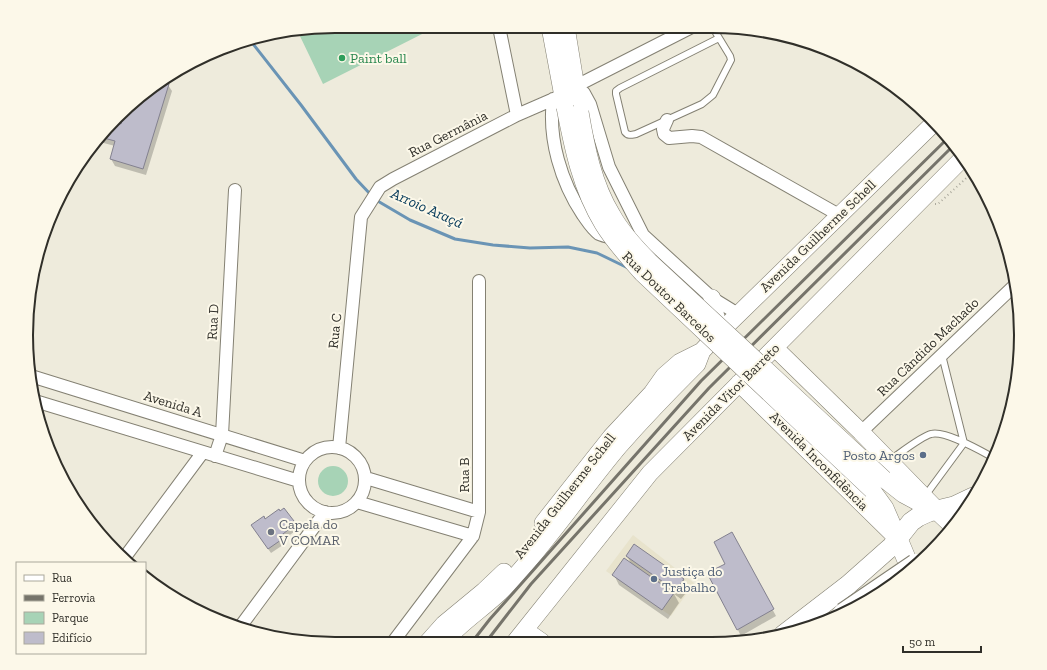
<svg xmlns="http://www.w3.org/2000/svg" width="1047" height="670" font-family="'Zilla Slab',serif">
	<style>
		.built { fill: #e8e3cc }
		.green { fill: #a7d3b6 }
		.shadow { fill: #0003 }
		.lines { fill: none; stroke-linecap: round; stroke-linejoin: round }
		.stream { stroke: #6a94b5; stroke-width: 3 }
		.building { fill: #bebccb; stroke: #83818f }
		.lane-casing { stroke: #848173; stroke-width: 8 }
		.street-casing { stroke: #848173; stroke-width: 14 }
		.secondary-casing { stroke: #848173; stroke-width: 18 }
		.primary-casing { stroke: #848173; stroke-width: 20 }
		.path { stroke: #acaa9e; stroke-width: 2; stroke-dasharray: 1 3; stroke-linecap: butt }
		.lane { stroke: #fff; stroke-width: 6 }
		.street { stroke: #fff; stroke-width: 12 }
		.secondary { stroke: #fff; stroke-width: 17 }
		.primary { stroke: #fff; stroke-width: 19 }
		.rail { stroke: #76746b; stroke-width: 3 }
		.secondary-bridge-casing { stroke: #848173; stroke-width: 18; stroke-linecap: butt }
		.highway-bridge-casing { stroke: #848173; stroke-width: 24; stroke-linecap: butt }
		.secondary-bridge { stroke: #fff; stroke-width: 17 }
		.highway-bridge { stroke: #fff; stroke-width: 22 }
		.leisure-dot { fill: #2e9e5b; stroke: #fcf8e9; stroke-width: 1.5 }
		.service-dot { fill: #5c6f8a; stroke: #fcf8e9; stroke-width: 1.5 }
		.worship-dot { fill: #6b7280; stroke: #fcf8e9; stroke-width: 1.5 }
		.labels { text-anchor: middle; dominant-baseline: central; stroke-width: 4; stroke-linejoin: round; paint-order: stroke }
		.leisure-label { font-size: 14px; fill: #27864d; stroke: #fcf8e9; text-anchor: start }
		.street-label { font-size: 14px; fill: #302f29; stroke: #fcf8e9 }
		.service-label { font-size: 14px; fill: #4e5e75; stroke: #fcf8e9; text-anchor: end }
		.worship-label { font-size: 14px; fill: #5b616d; stroke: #fcf8e9; text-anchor: start }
		.water-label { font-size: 15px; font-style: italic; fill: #013758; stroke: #fcf8e9 }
		.rim { fill: none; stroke: #302f29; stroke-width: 2 }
	</style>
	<rect width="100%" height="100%" fill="#eeebdc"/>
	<path class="built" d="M 633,535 L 694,583 L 671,616 L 606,571 Z"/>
	<path class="green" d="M 335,26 L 436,27 L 323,84 L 298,32 Z
		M318 481a15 15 0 1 1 30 0a15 15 0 1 1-30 0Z"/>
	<path class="shadow" d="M 158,83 L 168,85 L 172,91 L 146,175 L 115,166 L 111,159 L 115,146 L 96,141 L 116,123 L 121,125 L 125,114 Z
		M 284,509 L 296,526 L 292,528 L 294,532 L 281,541 L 283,545 L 271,553 L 255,530 L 265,520 Z
		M 732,534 L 776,616 L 741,636 L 738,630 L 727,564 Z
		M 627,556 L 683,579 L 689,589 L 681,599 L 674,594 L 679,603 L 668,619 L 619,585 L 614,575 L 632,565 Z"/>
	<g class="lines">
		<path class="stream" d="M 250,40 L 301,105 L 356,179 L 372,196
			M 376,200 L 410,220 L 455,239 L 493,245 L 530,248 L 568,247 L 597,253 L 628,268"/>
	</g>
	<path class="building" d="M 159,82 L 169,84 L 143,169 L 110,159 L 115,141 L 100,137 L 116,122 L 121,124 L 124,115 Z
		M 284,508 L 294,521 L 290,523 L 292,527 L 279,537 L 281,540 L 268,549 L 251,525 L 264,516 L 265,519 L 279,509 L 280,511 Z
		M 732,532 L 774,609 L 737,630 L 707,573 L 725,564 L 714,542 Z
		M 634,544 L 684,579 L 676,591 L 626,556 Z
		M 624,558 L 674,593 L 662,610 L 612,575 Z"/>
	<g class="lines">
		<g class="lane-casing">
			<path id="lane" d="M 713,28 L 730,56 L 731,60 L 713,95 L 702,104 L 636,134 C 631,135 628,136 625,132 L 616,94 L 616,91 L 620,88 L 719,38
				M 890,460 C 899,454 922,436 931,434 C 945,430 981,451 994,458
				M 925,496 L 964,443 L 942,355"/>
		</g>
		<g class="street-casing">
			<path id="street" d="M 499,27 L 517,115
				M 690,28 L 576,86 L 584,93 L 590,104 L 609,167 L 643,235 L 712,298 L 738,314
				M 553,99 C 548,139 561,182 583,215 C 588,222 592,229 599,234 C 603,236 609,237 614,238
				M 667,120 L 663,129 L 664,134 L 669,138 L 692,136 L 701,137 L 839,215
				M 31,376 L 305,461
				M 35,401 L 299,481
				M 861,432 L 1016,284
				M299 480a33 33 0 1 1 66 0a33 33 0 1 1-66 0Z
				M 339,448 L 361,217 L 380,187 L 393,179 L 517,115 L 563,95
				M 215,456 L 222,435 L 235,190
				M 366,478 L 479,512
				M 357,502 L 473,536
				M 125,557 L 203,452
				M 240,627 L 325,512
				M 393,642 L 473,536 L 479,512 L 479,281"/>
		</g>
		<g class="secondary-casing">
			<path id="secondary" d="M 550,27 L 565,107
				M 566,27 L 580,112
				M 712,298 L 719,332
				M 775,348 L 861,432 L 937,510
				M 739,383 L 898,539
				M 884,479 L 903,494 L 927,507
				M 872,490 L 885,508 L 895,531
				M 543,523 L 611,437 L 652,393 L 664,376 L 680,362 L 702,351
				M 525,630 L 542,642
				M 428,642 L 444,624 L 484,591 L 504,572
				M 444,642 C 463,620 489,605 509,583 C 549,540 582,490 620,445 C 643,419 668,393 693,368 L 697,364 L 702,351 L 716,336 L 935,122
				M 515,642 L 650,473 L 963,158"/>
		</g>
		<g class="primary-casing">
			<path id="primary" d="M 937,510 L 954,526
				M 898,539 L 911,570
				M 783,635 L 848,585 L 892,546 L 911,522 L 918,517 L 929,512 L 954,506 L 973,497"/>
		</g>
		<path class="path" d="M 935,204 L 938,204 L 973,172"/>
		<use href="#lane" class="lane"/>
		<use href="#street" class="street"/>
		<use href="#secondary" class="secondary"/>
		<use href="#primary" class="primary"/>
		<path class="rail" d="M 472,642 L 490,619 L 701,381 L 949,137
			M 486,642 L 531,584 L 709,388 L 954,145"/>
		<g class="secondary-bridge-casing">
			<path id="secondary-bridge" d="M 565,107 C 573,148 581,188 603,224 C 614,242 628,257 642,273 L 872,490
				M 580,112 C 586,147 593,184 612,215 C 622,233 636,248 651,263 L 884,479"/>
		</g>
		<g class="highway-bridge-casing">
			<path id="highway-bridge" d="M 844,614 L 916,565"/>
		</g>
		<use href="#secondary-bridge" class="secondary-bridge"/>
		<use href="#highway-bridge" class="highway-bridge"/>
	</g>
	<circle class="leisure-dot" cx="342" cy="58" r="4"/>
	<g class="service-dot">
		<circle cx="923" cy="455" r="4"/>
		<circle cx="654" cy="579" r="4"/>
	</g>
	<circle class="worship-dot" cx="271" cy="532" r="4"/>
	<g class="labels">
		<g class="leisure-label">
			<text x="350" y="58">Paint ball</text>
		</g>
		<g class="street-label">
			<text transform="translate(448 134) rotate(-27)">Rua Germânia</text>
			<text transform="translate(818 236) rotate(-44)">Avenida Guilherme Schell</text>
			<text transform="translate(669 297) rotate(44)">Rua Doutor Barcelos</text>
			<text transform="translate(213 322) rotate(-87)">Rua D</text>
			<text transform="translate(335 331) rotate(-84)">Rua C</text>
			<text transform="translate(928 347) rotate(-44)">Rua Cândido Machado</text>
			<text transform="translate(731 392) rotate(-45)">Avenida Vitor Barreto</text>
			<text transform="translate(173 404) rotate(17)">Avenida A</text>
			<text transform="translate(819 461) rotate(45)">Avenida Inconfidência</text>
			<text transform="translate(464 475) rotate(-90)">Rua B</text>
			<text transform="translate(565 496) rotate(-52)">Avenida Guilherme Schell</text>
		</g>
		<g class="service-label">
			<text x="915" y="455">Posto Argos</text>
			<text x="662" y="571" text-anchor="start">Justiça do<tspan x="662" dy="16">Trabalho</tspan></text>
		</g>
		<g class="worship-label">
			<text x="279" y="524">Capela do<tspan x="279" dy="16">V COMAR</tspan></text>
		</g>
		<g class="water-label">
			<text transform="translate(427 208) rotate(24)">Arroio Araçá</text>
		</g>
	</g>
	<path d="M0 0H1047V670H0ZM335 33H712A302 302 0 0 1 1014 335V335A302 302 0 0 1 712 637H335A302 302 0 0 1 33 335V335A302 302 0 0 1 335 33Z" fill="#fcf8e9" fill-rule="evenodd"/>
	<path class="rim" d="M335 33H712A302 302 0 0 1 1014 335V335A302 302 0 0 1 712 637H335A302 302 0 0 1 33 335V335A302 302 0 0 1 335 33Z"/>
	<rect x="16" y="562" width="130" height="92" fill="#fcf8e9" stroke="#aaa89c"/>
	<rect x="24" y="575" width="20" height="6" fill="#ffffff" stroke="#aaa89c"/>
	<text x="52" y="582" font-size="12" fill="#302f29">Rua</text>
	<rect x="24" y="595" width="20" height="6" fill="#76746b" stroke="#aaa89c"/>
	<text x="52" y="602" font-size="12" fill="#302f29">Ferrovia</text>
	<rect x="24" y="612" width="20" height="12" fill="#a7d3b6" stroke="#aaa89c"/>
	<text x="52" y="622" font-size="12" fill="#302f29">Parque</text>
	<rect x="24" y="632" width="20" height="12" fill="#bebccb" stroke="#aaa89c"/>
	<text x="52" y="642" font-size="12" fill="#302f29">Edifício</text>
	<path d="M903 646v6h78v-6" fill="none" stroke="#302f29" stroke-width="2"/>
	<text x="909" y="646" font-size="12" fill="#302f29" stroke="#fcf8e9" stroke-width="3" paint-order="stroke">50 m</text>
</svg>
